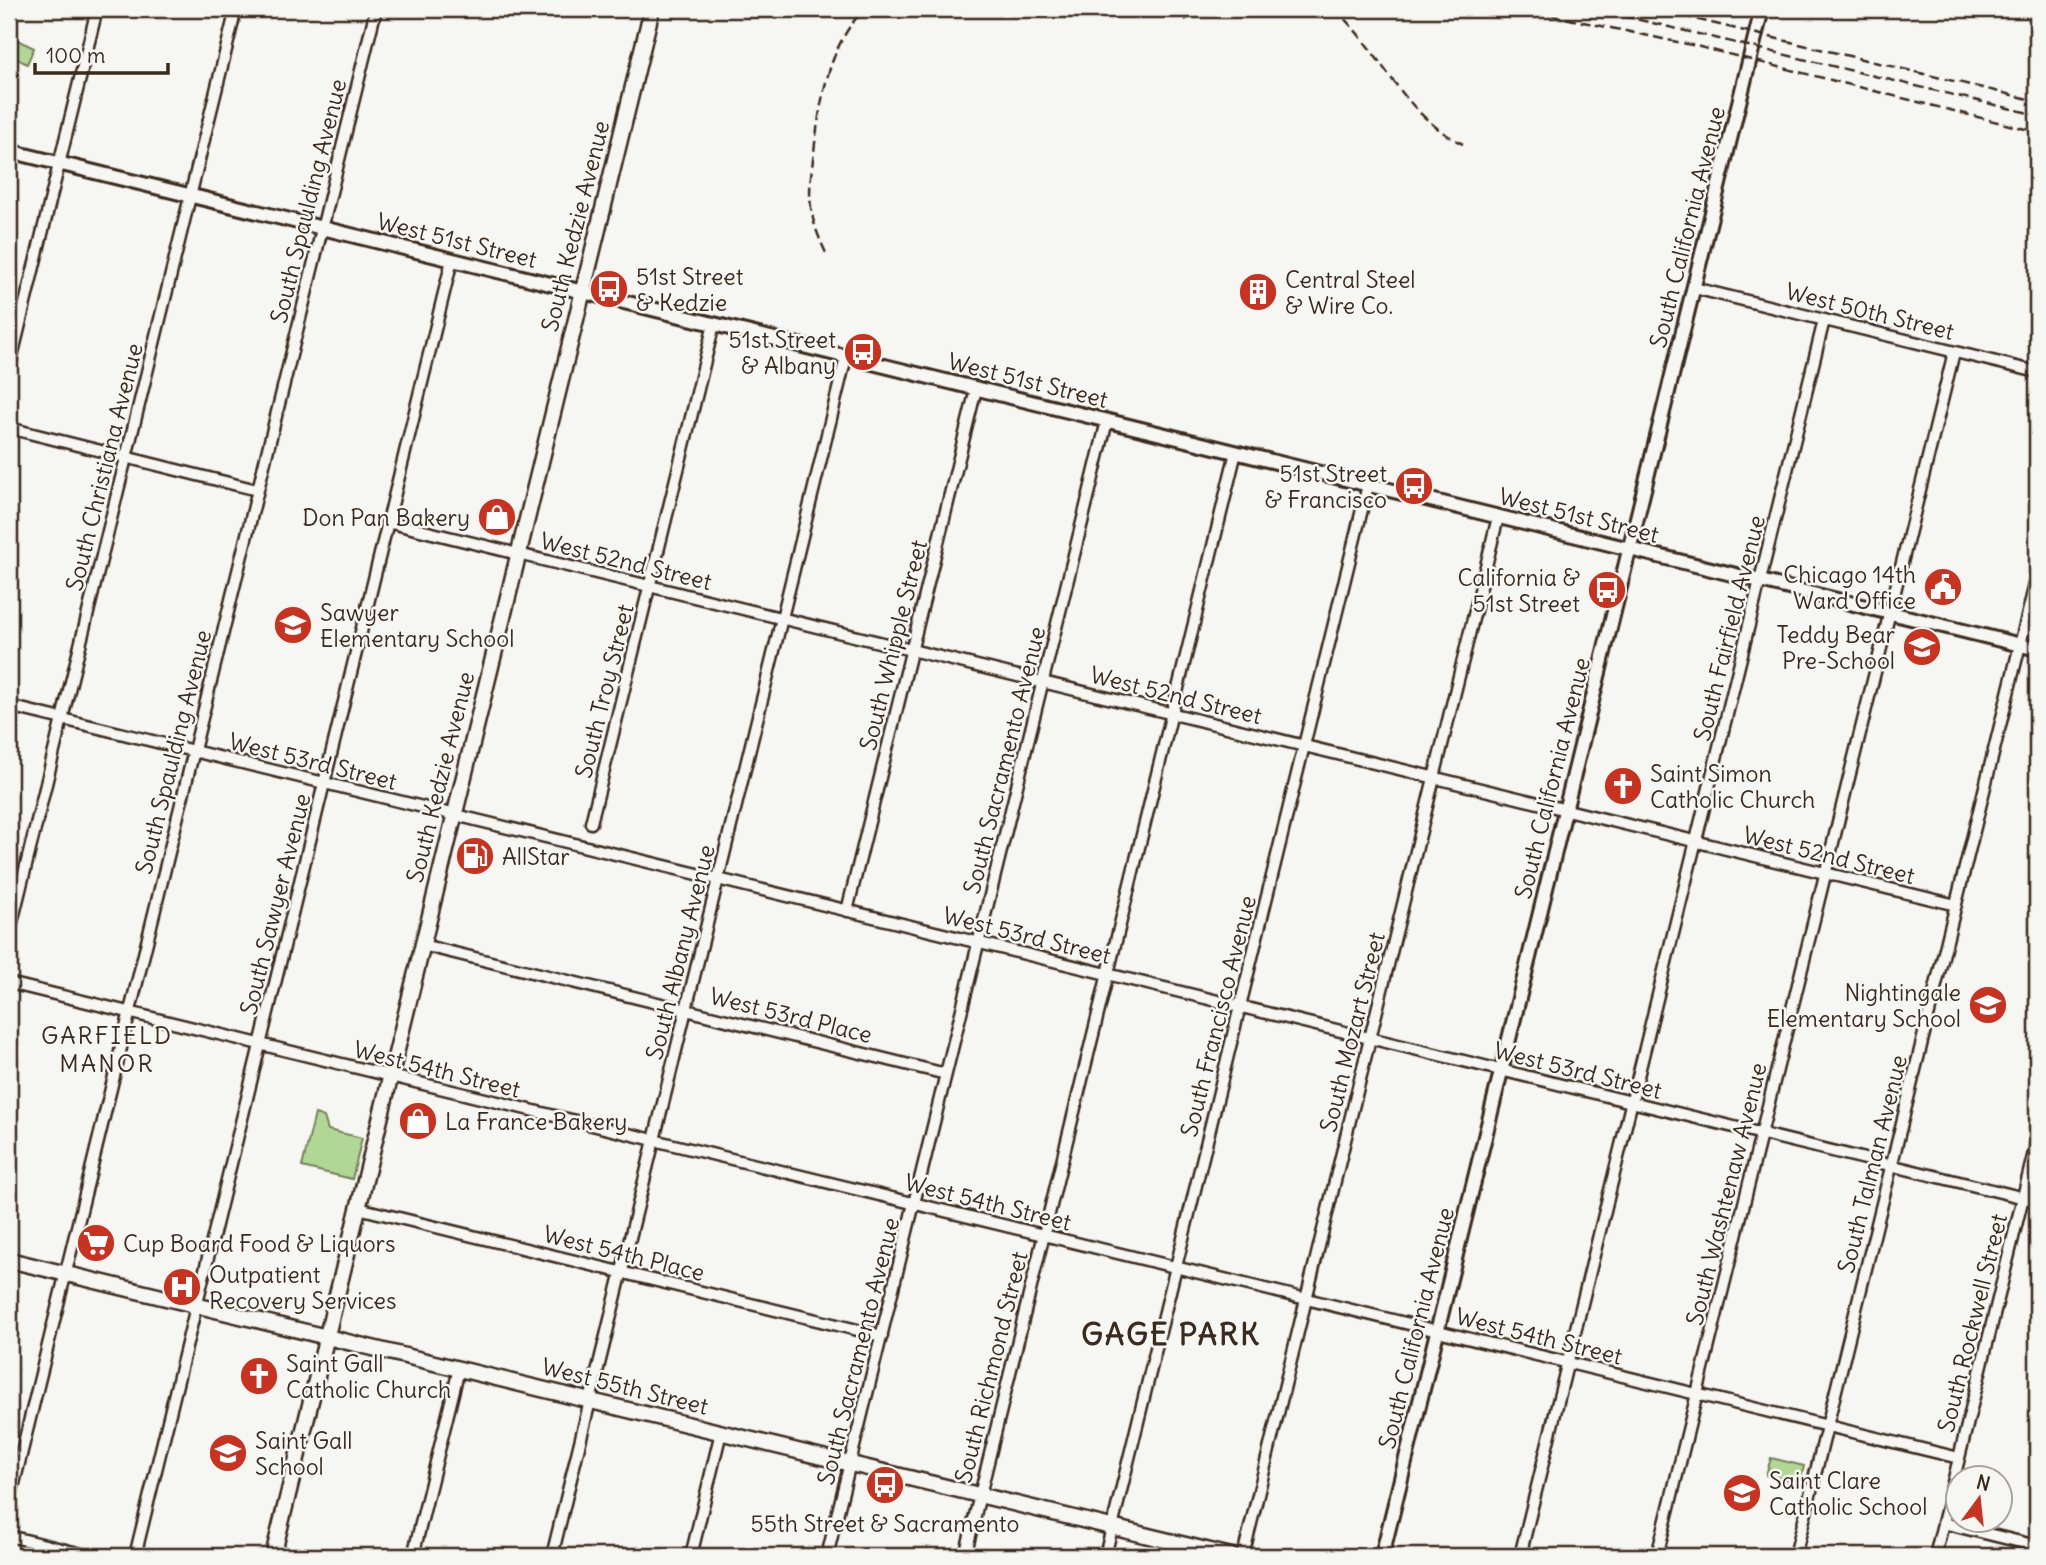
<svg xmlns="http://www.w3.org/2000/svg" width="2046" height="1565" font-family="Delius,sans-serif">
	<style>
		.green { fill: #b0d894; stroke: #768159; stroke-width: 2 }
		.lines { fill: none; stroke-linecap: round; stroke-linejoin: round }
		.minor-casing { stroke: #3b2a1e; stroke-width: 15 }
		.tertiary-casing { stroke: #3b2a1e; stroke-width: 18 }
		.secondary-casing { stroke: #3b2a1e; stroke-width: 19 }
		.minor { stroke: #f6f6f2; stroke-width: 10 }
		.tertiary { stroke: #f6f6f2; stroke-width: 12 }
		.secondary { stroke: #f6f6f2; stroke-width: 14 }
		.rail { stroke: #3b2a1e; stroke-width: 2.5; stroke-dasharray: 10 5; stroke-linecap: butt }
		.labels { text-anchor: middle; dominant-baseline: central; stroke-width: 5; stroke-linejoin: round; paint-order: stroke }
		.street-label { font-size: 23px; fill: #3b2a1e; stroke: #f6f6f2 }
		.poi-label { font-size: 23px; fill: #3b2a1e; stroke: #f6f6f2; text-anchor: start }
		.neighbourhood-label { font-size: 24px; letter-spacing: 2px; fill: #3b2a1e; stroke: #f6f6f2 }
		.district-label { font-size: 30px; font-weight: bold; letter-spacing: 2px; fill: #3b2a1e; stroke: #f6f6f2 }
	</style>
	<rect width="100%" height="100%" fill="#f6f6f2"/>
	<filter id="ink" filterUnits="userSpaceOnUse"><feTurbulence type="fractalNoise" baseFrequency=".0143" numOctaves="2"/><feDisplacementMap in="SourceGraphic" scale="14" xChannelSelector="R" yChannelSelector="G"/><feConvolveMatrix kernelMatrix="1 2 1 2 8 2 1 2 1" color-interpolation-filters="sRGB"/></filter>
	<g filter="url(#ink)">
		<path class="green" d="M 9,36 L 34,48 L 27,64 L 9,55 Z
			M 315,1114 L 324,1117 L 328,1130 L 362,1138 L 352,1179 L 302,1167 Z
			M 1771,1458 L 1804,1466 L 1800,1483 L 1766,1475 Z"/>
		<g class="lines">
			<g class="minor-casing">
				<path id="minor" d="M 1694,288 L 2037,372
					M 9,369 L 97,9
					M 9,428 L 257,490
					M 387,522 L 1956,905
					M 9,706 L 2037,1201
					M 591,823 L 714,324
					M 847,911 L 976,389
					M 9,935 L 236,9
					M 422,945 L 946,1074
					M 9,983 L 1959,1458
					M 358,1208 L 882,1336
					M 9,1504 L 376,9
					M 1943,1523 L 2037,1546
					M 9,1536 L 90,1556
					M 135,1556 L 452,260
					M 413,1556 L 459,1369
					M 552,1556 L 846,357
					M 691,1556 L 721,1432
					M 827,1556 L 1107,421
					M 965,1556 L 1236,452
					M 1105,1556 L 1368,485
					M 1243,1556 L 1498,517
					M 1520,1556 L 1824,320
					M 1657,1556 L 1954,352
					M 1795,1556 L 2037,576
					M 1935,1556 L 2037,1140"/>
			</g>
			<g class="tertiary-casing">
				<path id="tertiary" d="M 9,151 L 2037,649
					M 1382,1556 L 1762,9"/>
			</g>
			<g class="secondary-casing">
				<path id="secondary" d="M 9,1260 L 1231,1556
					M 273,1556 L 652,9"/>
			</g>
			<use href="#minor" class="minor"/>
			<use href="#tertiary" class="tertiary"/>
			<use href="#secondary" class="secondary"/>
			<path class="rail" d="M 1334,9 C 1382,51 1402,115 1463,144
				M 1499,9 L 1533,17
				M 1522,9 L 1696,46 L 2037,132
				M 1594,9 L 2037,115
				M 1653,9 L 2037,101
				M 1185,20 L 1199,9
				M 826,253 C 819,238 813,224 811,207 C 808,186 813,164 815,143 C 822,94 829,46 864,9"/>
		</g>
	</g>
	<defs>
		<g id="bus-disc" transform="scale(2.0125)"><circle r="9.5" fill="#c8321e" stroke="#f6f6f2"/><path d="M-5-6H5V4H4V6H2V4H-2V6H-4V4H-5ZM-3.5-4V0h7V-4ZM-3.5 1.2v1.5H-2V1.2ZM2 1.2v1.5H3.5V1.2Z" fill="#fff"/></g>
		<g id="building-disc" transform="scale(2.0125)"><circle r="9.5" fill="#c8321e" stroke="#f6f6f2"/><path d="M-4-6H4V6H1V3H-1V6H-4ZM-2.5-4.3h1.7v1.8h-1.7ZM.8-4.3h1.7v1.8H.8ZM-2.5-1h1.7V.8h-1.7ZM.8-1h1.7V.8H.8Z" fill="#fff"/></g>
		<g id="shop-disc" transform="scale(2.0125)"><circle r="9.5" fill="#c8321e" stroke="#f6f6f2"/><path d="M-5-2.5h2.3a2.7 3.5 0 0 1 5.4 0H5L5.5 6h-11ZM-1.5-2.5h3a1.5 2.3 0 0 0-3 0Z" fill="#fff"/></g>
		<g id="civic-disc" transform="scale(2.0125)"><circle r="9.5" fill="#c8321e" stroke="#f6f6f2"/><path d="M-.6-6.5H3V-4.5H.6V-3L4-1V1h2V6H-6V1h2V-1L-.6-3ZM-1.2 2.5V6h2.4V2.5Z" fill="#fff"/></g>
		<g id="school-disc" transform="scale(2.0125)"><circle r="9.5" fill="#c8321e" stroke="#f6f6f2"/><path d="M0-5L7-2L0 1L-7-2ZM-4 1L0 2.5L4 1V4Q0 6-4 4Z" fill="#fff"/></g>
		<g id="church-disc" transform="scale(2.0125)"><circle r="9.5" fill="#c8321e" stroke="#f6f6f2"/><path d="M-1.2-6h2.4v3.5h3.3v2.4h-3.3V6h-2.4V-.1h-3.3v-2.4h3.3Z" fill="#fff"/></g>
		<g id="fuel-disc" transform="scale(2.0125)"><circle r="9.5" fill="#c8321e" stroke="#f6f6f2"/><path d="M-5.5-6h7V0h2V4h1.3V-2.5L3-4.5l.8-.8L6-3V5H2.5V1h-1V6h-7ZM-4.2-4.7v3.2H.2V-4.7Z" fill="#fff"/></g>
		<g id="supermarket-disc" transform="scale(2.0125)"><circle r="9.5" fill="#c8321e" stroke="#f6f6f2"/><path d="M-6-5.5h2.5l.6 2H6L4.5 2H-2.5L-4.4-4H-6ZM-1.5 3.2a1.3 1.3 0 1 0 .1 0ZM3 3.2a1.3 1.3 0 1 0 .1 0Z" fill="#fff"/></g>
		<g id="hospital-disc" transform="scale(2.0125)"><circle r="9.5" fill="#c8321e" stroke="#f6f6f2"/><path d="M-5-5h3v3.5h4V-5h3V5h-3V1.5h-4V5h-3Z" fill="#fff"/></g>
	</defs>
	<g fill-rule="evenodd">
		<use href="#bus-disc" x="609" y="289"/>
		<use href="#building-disc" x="1258" y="292"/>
		<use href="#bus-disc" x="863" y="352"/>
		<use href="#bus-disc" x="1414" y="486"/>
		<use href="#shop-disc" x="497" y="517"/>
		<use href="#civic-disc" x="1943" y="587"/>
		<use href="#bus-disc" x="1607" y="590"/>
		<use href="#school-disc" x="293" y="625"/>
		<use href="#school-disc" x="1922" y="647"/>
		<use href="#church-disc" x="1623" y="786"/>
		<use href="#fuel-disc" x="475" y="856"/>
		<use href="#school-disc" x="1988" y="1005"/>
		<use href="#shop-disc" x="418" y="1121"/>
		<use href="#supermarket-disc" x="96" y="1243"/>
		<use href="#hospital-disc" x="182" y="1287"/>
		<use href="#church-disc" x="259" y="1376"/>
		<use href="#school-disc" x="228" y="1453"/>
		<use href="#bus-disc" x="885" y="1485"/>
		<use href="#school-disc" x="1742" y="1493"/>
	</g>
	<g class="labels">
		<g class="street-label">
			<text transform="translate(308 201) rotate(-76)">South Spaulding Avenue</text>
			<text transform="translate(575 226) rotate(-76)">South Kedzie Avenue</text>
			<text transform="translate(1687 227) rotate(-76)">South California Avenue</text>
			<text transform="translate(457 240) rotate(14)">West 51st Street</text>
			<text transform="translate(1870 311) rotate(14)">West 50th Street</text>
			<text transform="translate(1028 380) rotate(14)">West 51st Street</text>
			<text transform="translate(104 467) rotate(-76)">South Christiana Avenue</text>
			<text transform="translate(1579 515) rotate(14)">West 51st Street</text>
			<text transform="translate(626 561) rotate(14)">West 52nd Street</text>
			<text transform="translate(1729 628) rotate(-76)">South Fairfield Avenue</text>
			<text transform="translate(893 645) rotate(-76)">South Whipple Street</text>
			<text transform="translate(604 691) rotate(-76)">South Troy Street</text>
			<text transform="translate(1176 695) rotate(14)">West 52nd Street</text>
			<text transform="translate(173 752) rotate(-76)">South Spaulding Avenue</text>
			<text transform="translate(1004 760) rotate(-76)">South Sacramento Avenue</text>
			<text transform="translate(313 761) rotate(14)">West 53rd Street</text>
			<text transform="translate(440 777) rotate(-76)">South Kedzie Avenue</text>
			<text transform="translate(1552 778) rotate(-76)">South California Avenue</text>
			<text transform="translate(1829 855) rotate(14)">West 52nd Street</text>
			<text transform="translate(275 904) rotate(-76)">South Sawyer Avenue</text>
			<text transform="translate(1027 935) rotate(14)">West 53rd Street</text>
			<text transform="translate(680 952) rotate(-76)">South Albany Avenue</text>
			<text transform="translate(791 1015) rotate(14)">West 53rd Place</text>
			<text transform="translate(1218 1016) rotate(-76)">South Francisco Avenue</text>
			<text transform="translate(1352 1032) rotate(-76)">South Mozart Street</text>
			<text transform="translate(437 1069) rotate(14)">West 54th Street</text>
			<text transform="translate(1578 1070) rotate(14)">West 53rd Street</text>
			<text transform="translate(1872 1164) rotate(-76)">South Talman Avenue</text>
			<text transform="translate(1726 1194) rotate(-76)">South Washtenaw Avenue</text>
			<text transform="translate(988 1202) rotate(14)">West 54th Street</text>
			<text transform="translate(624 1253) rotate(14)">West 54th Place</text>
			<text transform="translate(1972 1323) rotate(-76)">South Rockwell Street</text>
			<text transform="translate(1416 1328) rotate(-76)">South California Avenue</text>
			<text transform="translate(1539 1336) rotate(14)">West 54th Street</text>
			<text transform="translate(858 1351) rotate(-76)">South Sacramento Avenue</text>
			<text transform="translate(991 1367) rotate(-76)">South Richmond Street</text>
			<text transform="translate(625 1386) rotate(14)">West 55th Street</text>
		</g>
		<g class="poi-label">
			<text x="636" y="276">51st Street<tspan x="636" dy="26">&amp; Kedzie</tspan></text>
			<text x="1285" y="279">Central Steel<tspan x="1285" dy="26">&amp; Wire Co.</tspan></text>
			<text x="836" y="339" text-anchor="end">51st Street<tspan x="836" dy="26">&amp; Albany</tspan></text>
			<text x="1387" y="473" text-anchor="end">51st Street<tspan x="1387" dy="26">&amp; Francisco</tspan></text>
			<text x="470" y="517" text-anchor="end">Don Pan Bakery</text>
			<text x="1916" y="574" text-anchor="end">Chicago 14th<tspan x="1916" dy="26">Ward Office</tspan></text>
			<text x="1580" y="577" text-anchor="end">California &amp;<tspan x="1580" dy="26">51st Street</tspan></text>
			<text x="320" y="612">Sawyer<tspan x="320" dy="26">Elementary School</tspan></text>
			<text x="1895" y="634" text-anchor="end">Teddy Bear<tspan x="1895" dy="26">Pre-School</tspan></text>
			<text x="1650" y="773">Saint Simon<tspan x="1650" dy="26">Catholic Church</tspan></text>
			<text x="502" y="856">AllStar</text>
			<text x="1961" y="992" text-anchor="end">Nightingale<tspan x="1961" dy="26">Elementary School</tspan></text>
			<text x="445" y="1121">La France Bakery</text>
			<text x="123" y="1243">Cup Board Food &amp; Liquors</text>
			<text x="209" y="1274">Outpatient<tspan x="209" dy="26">Recovery Services</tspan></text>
			<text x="286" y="1363">Saint Gall<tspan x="286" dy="26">Catholic Church</tspan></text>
			<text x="255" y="1440">Saint Gall<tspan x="255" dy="26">School</tspan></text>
			<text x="1769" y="1480">Saint Clare<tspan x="1769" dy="26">Catholic School</tspan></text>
			<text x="885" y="1523" text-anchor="middle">55th Street &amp; Sacramento</text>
		</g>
		<g class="neighbourhood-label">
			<text x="107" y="1035">GARFIELD<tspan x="107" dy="28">MANOR</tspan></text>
		</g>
		<g class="district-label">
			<text x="1171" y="1334">GAGE PARK</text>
		</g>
	</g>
	<rect width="2046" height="1565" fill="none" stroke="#f6f6f2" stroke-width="35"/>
	<rect x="18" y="18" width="2011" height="1530" fill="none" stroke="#3b2a1e" stroke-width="2.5" filter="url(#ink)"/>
	<g transform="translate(1979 1499) rotate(15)"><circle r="33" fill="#f6f6f2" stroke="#aba49d" stroke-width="2"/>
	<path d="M0-5L12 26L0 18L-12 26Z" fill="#c8321e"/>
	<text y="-10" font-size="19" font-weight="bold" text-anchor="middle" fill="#3b2a1e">N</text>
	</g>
	<path d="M35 63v10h133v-10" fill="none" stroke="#3b2a1e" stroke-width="3.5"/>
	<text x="46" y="63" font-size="21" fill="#3b2a1e" stroke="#f6f6f2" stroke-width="5" paint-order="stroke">100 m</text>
</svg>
